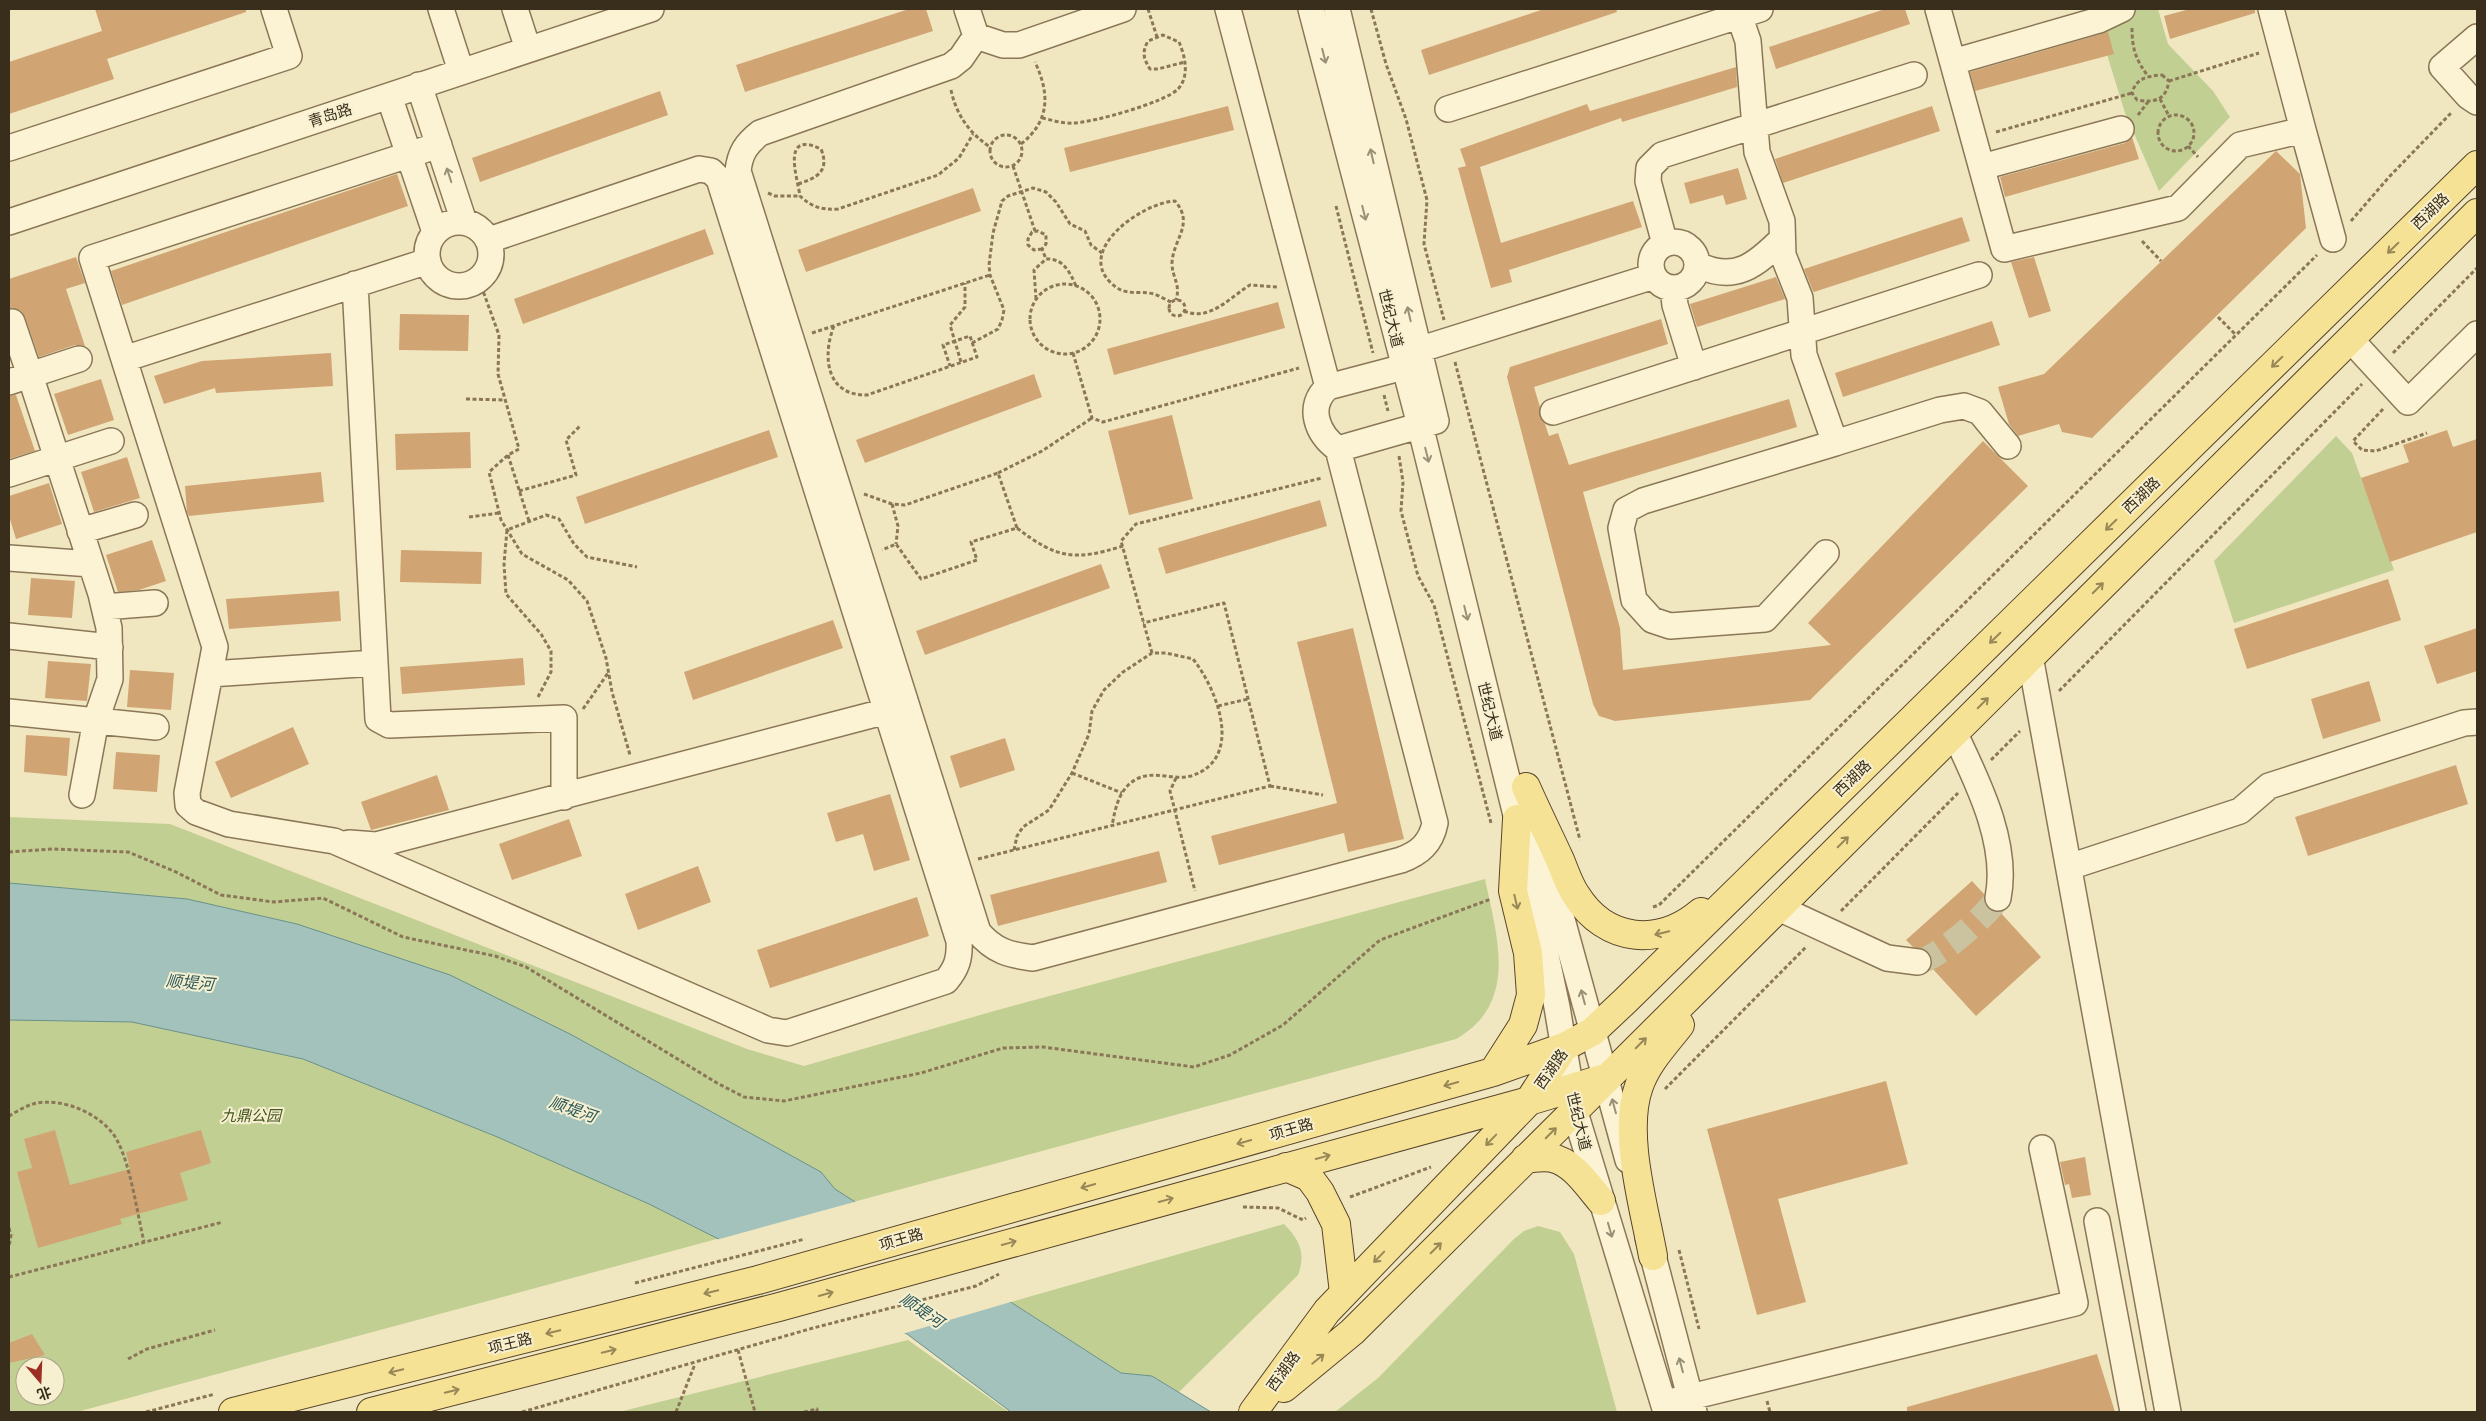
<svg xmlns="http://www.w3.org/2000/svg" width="2486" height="1421" font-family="'Source Serif 4','Noto Sans SC',serif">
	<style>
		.green { fill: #c2cf93; fill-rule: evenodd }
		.water { fill: #a3c2bc; stroke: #6a918b }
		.pier { fill: #f0e7c0 }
		.building { fill: #d1a473 }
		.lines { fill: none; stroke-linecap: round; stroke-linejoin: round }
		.minor-tunnel { stroke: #cbc29f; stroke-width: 25; stroke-dasharray: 25 12; stroke-linecap: butt }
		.minor-casing { stroke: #8b7757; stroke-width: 28 }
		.major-casing { stroke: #58452b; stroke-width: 30 }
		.path { stroke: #8b7757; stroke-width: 3; stroke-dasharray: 4 2.5; stroke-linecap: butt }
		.minor { stroke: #fbf3d3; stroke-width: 25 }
		.major { stroke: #f6e295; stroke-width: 28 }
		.oneway { stroke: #9a9078 }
		.oneway2 { stroke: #988858 }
		.labels { text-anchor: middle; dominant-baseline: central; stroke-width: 4; stroke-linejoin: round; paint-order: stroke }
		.street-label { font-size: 15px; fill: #392d1c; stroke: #f7f0d0 }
		.park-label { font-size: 15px; font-style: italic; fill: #445721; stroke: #f7f0d0 }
		.water-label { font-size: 16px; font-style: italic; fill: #2a585a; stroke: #f7f0d0 }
	</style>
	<rect width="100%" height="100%" fill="#f0e7c0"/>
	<path class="green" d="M 2093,9 L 2158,9 L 2168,44 L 2213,91 L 2230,117 L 2159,191 L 2125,113 Z
		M 2336,436 L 2352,453 L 2394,570 L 2234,623 L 2214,561 Z
		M 9,817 L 170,824 L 747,1049 L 804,1066 L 994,1011 L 1485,879 C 1497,937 1519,1003 1456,1039 L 77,1412 L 9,1412 ZM 25,1366 L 55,1366 L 55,1396 L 25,1396 Z
		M 1284,1224 C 1300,1240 1306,1254 1298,1275 L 1179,1392 L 1152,1376 L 1121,1373 L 1011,1302 Z
		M 1538,1226 L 1560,1232 L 1574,1254 L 1617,1412 L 1335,1412 L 1378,1378 L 1514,1239 L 1524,1231 Z
		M 908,1340 L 1009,1412 L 619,1412 Z"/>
	<path class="water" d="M 9,883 L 187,899 L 297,924 L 450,975 L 570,1034 L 821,1172 L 835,1189 L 1121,1373 L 1152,1376 L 1211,1412 L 1011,1412 L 907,1334 L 649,1204 L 495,1136 L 303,1059 L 132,1022 L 9,1020 Z"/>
	<path class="pier" d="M 858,1201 L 1014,1301 L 902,1334 L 716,1240 Z"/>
	<path class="building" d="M 95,9 L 246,9 L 246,12 L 107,59 L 114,79 L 9,114 L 9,62 L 102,31 Z
		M 909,9 L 926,9 L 933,31 L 745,92 L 736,65 Z
		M 1544,9 L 1616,9 L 1617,12 L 1429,75 L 1421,50 Z
		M 1885,9 L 1905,9 L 1910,24 L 1776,69 L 1769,47 Z
		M 2190,9 L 2255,9 L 2255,13 L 2170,39 L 2164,16 Z
		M 2108,32 L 2114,54 L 1975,91 L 1970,72 Z
		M 1736,67 L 1737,87 L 1622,122 L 1621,118 L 1480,167 L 1501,243 L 1633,201 L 1642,227 L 1509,270 L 1512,282 L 1491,288 L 1458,168 L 1466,166 L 1460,149 L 1587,104 L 1590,111 Z
		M 660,91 L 668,115 L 480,182 L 472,158 Z
		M 1228,106 L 1234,130 L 1070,172 L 1064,148 Z
		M 1932,106 L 1940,131 L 1783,183 L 1775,159 Z
		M 2132,137 L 2139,159 L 2005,197 L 2000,177 L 2125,143 Z
		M 2276,151 L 2300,174 L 2306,228 L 2092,438 L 2062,432 L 2059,424 L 2018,436 L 2009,424 L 1998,387 L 2044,374 Z
		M 1738,168 L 1747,199 L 1726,205 L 1723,195 L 1690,204 L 1684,183 Z
		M 397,174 L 408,206 L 122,305 L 111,271 Z
		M 973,188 L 981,211 L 806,272 L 798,250 Z
		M 1962,217 L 1970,241 L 1814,292 L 1813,291 L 1804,269 Z
		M 705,229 L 714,254 L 523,324 L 514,299 Z
		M 76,257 L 85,283 L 66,289 L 85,346 L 75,345 L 39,357 L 25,317 L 21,311 L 9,308 L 9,279 Z
		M 2034,257 L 2051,311 L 2029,318 L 2011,262 Z
		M 1776,277 L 1785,299 L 1697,327 L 1690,304 Z
		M 1278,302 L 1285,328 L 1114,375 L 1107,349 Z
		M 400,314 L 469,315 L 468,351 L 399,350 Z
		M 1661,319 L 1668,344 L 1534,387 L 1540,407 L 1540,417 L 1545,424 L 1549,436 L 1558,433 L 1569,465 L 1789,399 L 1797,427 L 1583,492 L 1620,628 L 1623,670 L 1831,645 L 1808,623 L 1983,441 L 2028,486 L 1810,700 L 1615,721 L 1599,716 L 1593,704 L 1507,377 L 1510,367 Z
		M 1992,321 L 2000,345 L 1843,397 L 1835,373 Z
		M 331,353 L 333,386 L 216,393 L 215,388 L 164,404 L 154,376 L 202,361 Z
		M 1034,374 L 1042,397 L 865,463 L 856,440 Z
		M 101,379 L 114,420 L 68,435 L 54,394 Z
		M 16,395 L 35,451 L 9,459 L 9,396 Z
		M 1172,415 L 1193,499 L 1129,515 L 1108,431 Z
		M 769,430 L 778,457 L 585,524 L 576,497 Z
		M 2447,430 L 2453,447 L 2477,439 L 2477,532 L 2390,562 L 2361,478 L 2409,462 L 2403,445 Z
		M 470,432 L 471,468 L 396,470 L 395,434 Z
		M 127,457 L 140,498 L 94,512 L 81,472 Z
		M 321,472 L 324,502 L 189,516 L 187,512 L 185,486 Z
		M 49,483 L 62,524 L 16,539 L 9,516 L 9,496 Z
		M 1320,500 L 1327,526 L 1166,574 L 1158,548 Z
		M 152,540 L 166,581 L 139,590 L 118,592 L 106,555 Z
		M 401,550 L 482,552 L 481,584 L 400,582 Z
		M 1101,564 L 1110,588 L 925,655 L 916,631 Z
		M 31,578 L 75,581 L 72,618 L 28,615 Z
		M 2388,579 L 2401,620 L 2247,669 L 2234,629 Z
		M 339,591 L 341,621 L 229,629 L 226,599 Z
		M 833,620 L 843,648 L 693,700 L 684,672 Z
		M 1353,628 L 1404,839 L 1348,852 L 1344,833 L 1219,865 L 1211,836 L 1337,803 L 1297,642 Z
		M 2477,628 L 2477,671 L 2437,684 L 2424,646 Z
		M 523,658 L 525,685 L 402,694 L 400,667 Z
		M 48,661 L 91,664 L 87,701 L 45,698 Z
		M 130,670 L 174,673 L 171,710 L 127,707 Z
		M 2369,681 L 2381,721 L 2323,739 L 2311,699 Z
		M 293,727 L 309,764 L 231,798 L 215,762 Z
		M 26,735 L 70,738 L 67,776 L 24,772 Z
		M 1005,738 L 1015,770 L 960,788 L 950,756 Z
		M 116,752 L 160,755 L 157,792 L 113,789 Z
		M 2456,765 L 2468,804 L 2308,856 L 2295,817 Z
		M 437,775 L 449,810 L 371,830 L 361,802 Z
		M 890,794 L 910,860 L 874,871 L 863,834 L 836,842 L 827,813 Z
		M 569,819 L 582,856 L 512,880 L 499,844 Z
		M 1159,851 L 1167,882 L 998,926 L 990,895 Z
		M 698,866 L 711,902 L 638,930 L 625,894 Z
		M 1972,881 L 1984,894 L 1985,903 L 1989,909 L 2000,912 L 2041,957 L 1976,1016 L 1931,967 L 1931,957 L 1927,951 L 1913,947 L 1906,940 Z
		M 917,897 L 929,936 L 770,988 L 757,950 Z
		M 1886,1081 L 1908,1164 L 1778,1199 L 1806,1302 L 1757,1315 L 1707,1129 Z
		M 55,1130 L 70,1185 L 130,1169 L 126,1152 L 201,1130 L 211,1163 L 180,1173 L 188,1200 L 120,1219 L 122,1224 L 38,1248 L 17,1172 L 32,1168 L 24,1139 Z
		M 2085,1157 L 2091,1195 L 2072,1198 L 2069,1184 L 2065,1185 L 2060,1162 Z
		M 32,1334 L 45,1355 L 9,1363 L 9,1343 Z
		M 2097,1354 L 2115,1412 L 1907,1412 L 1907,1407 Z"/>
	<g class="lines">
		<path class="minor-tunnel" d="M 1918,962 C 1940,957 1985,917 1998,898"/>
		<g class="minor-casing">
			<path id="minor" d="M 441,9 L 461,71
				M 515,9 L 528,49
				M 967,9 L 976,36 L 961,58 L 951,66 L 760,133 C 746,144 740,153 738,171 L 978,932 C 994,951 1009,955 1033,958 L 1401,860 C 1420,853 1431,843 1435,823 L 1338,449
				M 1228,9 L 1328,387
				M 1311,9 L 1420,425 L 1517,819 L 1557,1007 L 1574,1109 L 1666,1412
				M 1337,9 L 1435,417
				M 1737,9 L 1748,41 L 1757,152 L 1782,221 L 1783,255 L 1800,298 L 1804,355 L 1835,443 L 1643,501 L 1626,510 L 1621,528 L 1634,600 L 1652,620 L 1670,626 L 1765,619 L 1826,553
				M 1938,9 L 2004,249 L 2178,208 L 2240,145 L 2303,130 L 2271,9
				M 976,36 L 1003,45 L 1019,45 L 1123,9
				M 2477,37 L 2442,67 L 2468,96 L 2477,102
				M 1953,62 L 2099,20 L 2122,9
				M 419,85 L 464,222
				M 389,96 L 435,232
				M 1448,109 L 1760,9
				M 2303,130 L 2333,239
				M 439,145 L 92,258 L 215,647 L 187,793 L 188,805 L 196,812 L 229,824 L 334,841 L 768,1030 L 787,1033 L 946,981 C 957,968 960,958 959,941 L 719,179 L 711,171 L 699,169 L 489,240
				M 9,148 L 289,56 L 274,9
				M 1982,167 L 2121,129
				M427 254a32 32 0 1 1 64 0a32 32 0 1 1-64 0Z
				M 9,222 L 651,9
				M1651 265a23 23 0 1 1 46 0a23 23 0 1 1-46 0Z
				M 1665,244 L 1648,181 L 1649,168 L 1662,155 L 1914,75
				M 1698,265 C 1735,283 1756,265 1782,239
				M 355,284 L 378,719 L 389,725 L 564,718 L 564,797
				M 1673,288 L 1675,305 L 1694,367
				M 12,322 L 30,375 L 79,359
				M 2350,339 L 2408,402 L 2477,334
				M 1418,350 L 1654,276
				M 124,359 L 428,261
				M 1419,363 L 1328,387 C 1306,406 1317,434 1338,449 L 1436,421
				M 9,382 L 30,375 L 101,594 L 109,628 L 110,679 L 96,720 L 82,795
				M 1553,412 L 1979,275
				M 1835,443 L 1940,410 L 1964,406 L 1980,412 L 2008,446
				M 9,474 L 111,441
				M 80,531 L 135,515
				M 9,558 L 91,564
				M 104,607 L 155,603
				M 9,636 L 110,647
				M 2030,656 L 2168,1412
				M 210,674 L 375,663
				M 9,712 L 156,727
				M 1954,732 C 1977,781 2009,843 1998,898
				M 1538,832 L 1628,1160
				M 349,843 L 376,845 L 887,711
				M 2069,867 L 2240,811 L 2269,786 L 2464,723 L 2477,722
				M 1781,909 L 1887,958 L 1918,962
				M 2097,1221 L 2133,1412
				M 1648,1237 L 1694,1412
				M 1674,1401 L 2075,1303 L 2042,1148"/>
		</g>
		<g class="major-casing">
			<path id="major" d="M 1526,787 C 1537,812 1549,836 1560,860 C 1565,872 1569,885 1576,895 C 1606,943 1660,947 1701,912
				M 1493,1072 L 1523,1025 L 1531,995 L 1528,953 L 1513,891 L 1517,819
				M 1525,1159 C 1534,1158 1544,1156 1552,1158 C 1573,1162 1588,1186 1601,1201
				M 1286,1167 L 1309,1177 L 1320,1192 L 1336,1224 L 1344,1293
				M 1653,1256 C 1644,1206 1622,1133 1639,1086 C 1647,1063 1665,1044 1680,1025
				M 1284,1388 L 1352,1332 L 2477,213
				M 233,1412 L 758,1280 L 1493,1072 L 1564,1047
				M 371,1412 L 779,1307 L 1529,1101 L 1602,1079
				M 1253,1412 L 1327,1311 L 1529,1101 L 1564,1047 L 1592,1032 L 1625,1001 L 2477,165"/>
		</g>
		<path class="path" d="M 1148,9 L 1157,37
			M 1371,9 L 1386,64 L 1406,119 L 1427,200 L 1424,244 L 1444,320
			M 2132,28 C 2132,49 2136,60 2148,76
			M 2162,75 L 2169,81 C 2166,100 2155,103 2137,100 L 2132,93 C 2136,78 2148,76 2162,75 Z
			M 2169,81 L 2259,53
			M 951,90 C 956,114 969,133 990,147
			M 2160,99 L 2169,116
			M2158 133a18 18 0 1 1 36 0a18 18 0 1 1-36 0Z
			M 2138,115 L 2148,102
			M 1042,118 C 1052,120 1063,124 1073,123 C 1092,123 1166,102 1178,89 C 1190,76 1185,56 1179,42 L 1163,35 L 1148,41 C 1142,52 1143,58 1150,69 L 1158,69 L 1185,62
			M 1996,132 L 2132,93
			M990 151a16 16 0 1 1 32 0a16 16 0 1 1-32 0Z
			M 1021,144 C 1050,121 1050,94 1035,62
			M 2188,146 L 2198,157
			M 1013,166 L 1035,231
			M 798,184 C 817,178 830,171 821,149 C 781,130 797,176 800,196 C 812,207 821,210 838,209 L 938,175 L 959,158 L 973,134
			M 768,193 L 775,196 L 800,196
			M 1336,206 L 1373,353
			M 2351,221 L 2389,177 L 2452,112
			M 2142,241 L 2161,261
			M 1042,249 L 1034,250 L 1028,245 L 1028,239 L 1032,232 L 1038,231 L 1046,235 L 1046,244 L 1042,249 L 1046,259
			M 479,280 L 499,335 L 498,374 L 519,449 L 508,455 L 489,472 L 501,520 L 522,554 L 568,580 L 587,601 L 606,658 L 612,692 L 630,755
			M1030 319a35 35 0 1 1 70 0a35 35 0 1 1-70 0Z
			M 1036,299 L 1034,270 L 1046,259 C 1063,258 1070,272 1076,286
			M1169 308a8 8 0 1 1 16 0a8 8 0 1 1-16 0Z
			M 1171,302 C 1166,300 1160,296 1154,294 C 1137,290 1125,297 1111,283 C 1075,249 1144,202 1175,201 C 1195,224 1173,239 1172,263 C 1172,278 1181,284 1176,300
			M 1184,311 C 1210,322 1230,297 1250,285 L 1278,287
			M 2218,317 L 2236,335
			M 834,326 C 822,356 826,396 867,395 L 977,357 L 970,336 L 943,345 L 950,366
			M 812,333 L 990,275
			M 972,343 L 998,329 L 1002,320 L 1004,310 L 990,275 L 989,265 L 993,233 L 1002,201 L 1008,196 L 1033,188 L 1046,192 L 1056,202 L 1070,224 L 1085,231 L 1091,245 L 1102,253
			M 1073,353 L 1092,418 L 1103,422 L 1299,368
			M 2393,353 L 2477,268
			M 961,362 L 950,325 L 965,307 L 965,283
			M 1455,362 L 1580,840
			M 1384,395 L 1388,411
			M 466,399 L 505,400
			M 2383,409 L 2353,441 L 2362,450 L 2376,451 L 2427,433
			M 508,455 L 529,521
			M 1399,456 L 1403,482 L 1401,511 L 1418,576 L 1434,605 L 1491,823
			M 998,473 L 1042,451 L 1092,418
			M 519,491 L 576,475 L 566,440 L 581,425
			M 864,494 L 892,504 L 905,505 L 998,473 L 1017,528 L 971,542 L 977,560 L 921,579 L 896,544 L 882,550
			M 892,504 L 898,526 L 896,544
			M 469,517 L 499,513
			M 1017,528 C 1057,559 1075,561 1123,546
			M 1152,653 L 1121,541 L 1136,524 L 1322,478
			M 2059,691 L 2362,384
			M 538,697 L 551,672 L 551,651 L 541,634 L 506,594 L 504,564 L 507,530 L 546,515 L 559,519 L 574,544 L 587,557 L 637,567
			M 1218,706 L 1248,699
			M 583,709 L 608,673
			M 1991,760 L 2020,731
			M 1072,773 L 1122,793
			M 1176,778 L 1170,791 L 1195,891
			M 1270,786 L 1323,795
			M 1014,850 L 1017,836 L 1023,827 L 1049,810 L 1072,773 L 1089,734 L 1092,711 L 1104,690 L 1123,672 L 1152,653 L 1166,653 L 1193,659 C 1217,689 1245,759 1191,776 C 1173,781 1153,769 1135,780 C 1119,789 1115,809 1112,826
			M 9,852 L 52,849 L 128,852 L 176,872 L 221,895 L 274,902 L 323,898 L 403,937 L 495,956 L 526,967 L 717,1083 L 744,1097 L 784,1101 L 921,1073 L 1003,1048 L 1043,1047 L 1194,1067 L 1230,1055 L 1283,1025 L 1380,940 L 1491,899
			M 978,859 L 1270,786 L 1224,603 L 1143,623
			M 1653,907 L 1659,905 L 2317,255
			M 1841,911 L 1958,793
			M 1665,1089 L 1807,946
			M 9,1116 C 16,1112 25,1106 33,1104 C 62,1096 105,1115 118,1142 C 131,1168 137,1212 144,1242
			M 1350,1197 L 1431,1167
			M 1243,1207 L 1278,1208 L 1303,1220 L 1306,1218
			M 9,1228 L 11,1235 L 9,1247
			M 1679,1250 L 1699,1329
			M 9,1277 L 223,1222
			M 635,1283 L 805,1239
			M 738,1350 L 755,1412
			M 128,1359 L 147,1349 L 215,1330
			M 1767,1401 L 1770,1412
			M 146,1412 L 215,1394
			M 522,1412 L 813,1328 L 976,1286 L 999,1274
			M 676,1412 L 695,1364
			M 804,1412 L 817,1409 L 817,1412"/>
		<use href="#minor" class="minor"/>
		<use href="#major" class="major"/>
	</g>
	<defs><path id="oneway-shaft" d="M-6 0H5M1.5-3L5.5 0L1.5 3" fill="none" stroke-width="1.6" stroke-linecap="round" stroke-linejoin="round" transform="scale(1.25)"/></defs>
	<g class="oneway">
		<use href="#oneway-shaft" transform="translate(1324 56) rotate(76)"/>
		<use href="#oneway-shaft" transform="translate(1372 156) rotate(-103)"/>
		<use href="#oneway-shaft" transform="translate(449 175) rotate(-108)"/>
		<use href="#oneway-shaft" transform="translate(1364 213) rotate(76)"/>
		<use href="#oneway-shaft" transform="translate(1409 314) rotate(-103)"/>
		<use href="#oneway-shaft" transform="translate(1427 455) rotate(76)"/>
		<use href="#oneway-shaft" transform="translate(1466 613) rotate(76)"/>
		<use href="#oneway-shaft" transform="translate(1583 997) rotate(-105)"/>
		<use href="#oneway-shaft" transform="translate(1614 1106) rotate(-105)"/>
		<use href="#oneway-shaft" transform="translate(1610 1230) rotate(74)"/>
		<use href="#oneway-shaft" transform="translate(1681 1365) rotate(-105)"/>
	</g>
	<g class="oneway2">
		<use href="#oneway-shaft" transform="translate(2393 248) rotate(136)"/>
		<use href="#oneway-shaft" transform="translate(2277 362) rotate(136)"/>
		<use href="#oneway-shaft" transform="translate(2111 525) rotate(136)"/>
		<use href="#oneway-shaft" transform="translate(2098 588) rotate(-45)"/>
		<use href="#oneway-shaft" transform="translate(1995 638) rotate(136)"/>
		<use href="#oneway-shaft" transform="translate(1983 703) rotate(-45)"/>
		<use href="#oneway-shaft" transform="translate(1843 842) rotate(-45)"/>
		<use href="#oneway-shaft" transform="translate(1516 902) rotate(77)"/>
		<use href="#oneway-shaft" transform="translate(1662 933) rotate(167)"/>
		<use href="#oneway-shaft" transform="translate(1641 1043) rotate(-45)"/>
		<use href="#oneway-shaft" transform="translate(1451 1084) rotate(164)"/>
		<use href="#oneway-shaft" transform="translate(1551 1133) rotate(-45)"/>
		<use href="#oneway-shaft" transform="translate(1491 1140) rotate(134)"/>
		<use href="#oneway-shaft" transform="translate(1244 1142) rotate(164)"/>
		<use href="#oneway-shaft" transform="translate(1323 1157) rotate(-15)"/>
		<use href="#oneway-shaft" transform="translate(1088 1186) rotate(164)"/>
		<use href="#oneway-shaft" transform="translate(1166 1200) rotate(-15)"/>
		<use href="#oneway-shaft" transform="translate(1009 1243) rotate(-15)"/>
		<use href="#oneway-shaft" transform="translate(1436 1248) rotate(-45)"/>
		<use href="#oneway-shaft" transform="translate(1379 1257) rotate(134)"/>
		<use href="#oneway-shaft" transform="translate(711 1292) rotate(166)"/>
		<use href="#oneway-shaft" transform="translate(826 1294) rotate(-16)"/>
		<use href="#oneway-shaft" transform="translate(553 1332) rotate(166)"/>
		<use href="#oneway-shaft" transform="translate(609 1351) rotate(-14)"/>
		<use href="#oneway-shaft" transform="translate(1318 1359) rotate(-39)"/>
		<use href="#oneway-shaft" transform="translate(396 1371) rotate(166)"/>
		<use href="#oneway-shaft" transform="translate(452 1391) rotate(-14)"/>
	</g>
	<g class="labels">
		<g class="street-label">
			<text transform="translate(330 115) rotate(-18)">青岛路</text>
			<text transform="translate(2430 211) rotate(-44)">西湖路</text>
			<text transform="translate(1391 318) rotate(76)">世纪大道</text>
			<text transform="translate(2141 495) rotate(-44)">西湖路</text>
			<text transform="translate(1490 711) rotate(76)">世纪大道</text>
			<text transform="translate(1852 778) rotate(-44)">西湖路</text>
			<text transform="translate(1551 1069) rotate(-55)">西湖路</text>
			<text transform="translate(1579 1121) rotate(76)">世纪大道</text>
			<text transform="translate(1291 1129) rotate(-16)">项王路</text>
			<text transform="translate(901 1239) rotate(-16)">项王路</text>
			<text transform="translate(510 1343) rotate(-14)">项王路</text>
			<text transform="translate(1283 1371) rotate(-54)">西湖路</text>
		</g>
		<g class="park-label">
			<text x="251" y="1115">九鼎公园</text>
		</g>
		<g class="water-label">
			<text transform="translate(190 982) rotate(5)">顺堤河</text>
			<text transform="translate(573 1109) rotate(19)">顺堤河</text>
			<text transform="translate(922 1310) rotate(34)">顺堤河</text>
		</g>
	</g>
	<rect width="2486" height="1421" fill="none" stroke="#392d1c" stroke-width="20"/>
	<g transform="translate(40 1381) rotate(161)"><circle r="24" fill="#f7f0d0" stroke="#aba288"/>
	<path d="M0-4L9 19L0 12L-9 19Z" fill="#9d2e23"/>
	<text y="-8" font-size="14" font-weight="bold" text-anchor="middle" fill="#392d1c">北</text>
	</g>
</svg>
